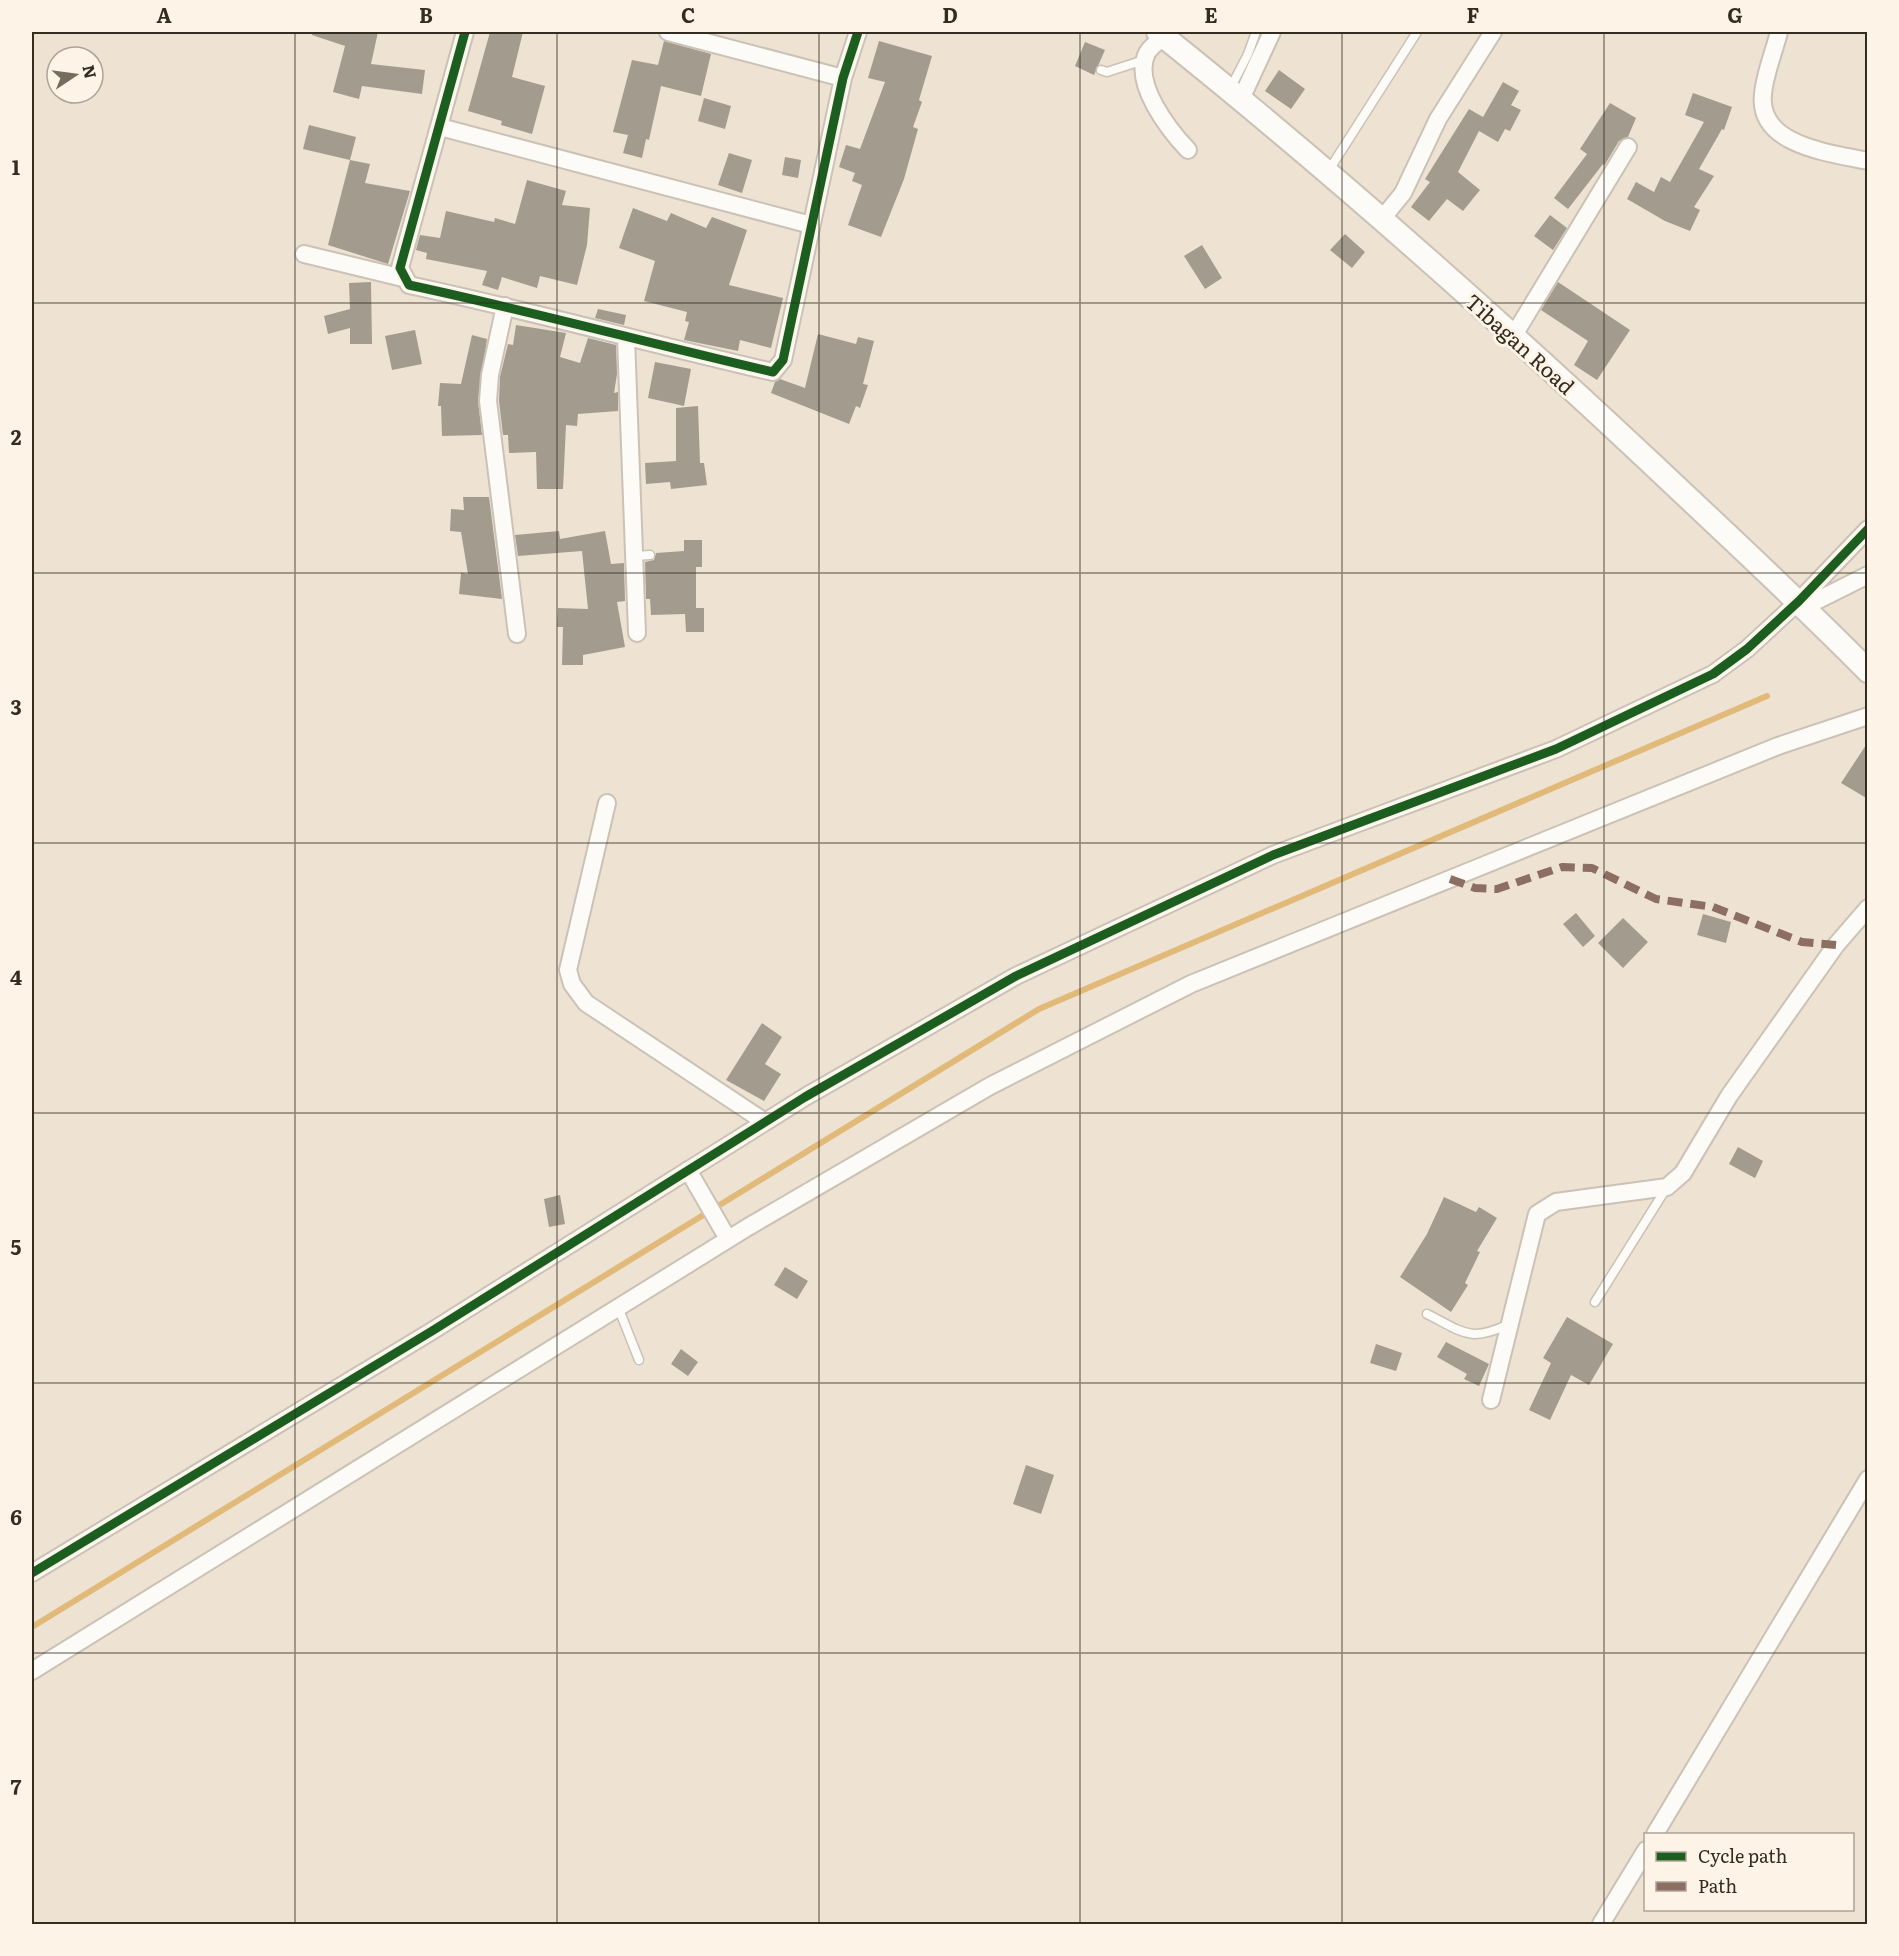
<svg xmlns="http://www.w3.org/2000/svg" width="1899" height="1956" font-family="Literata,serif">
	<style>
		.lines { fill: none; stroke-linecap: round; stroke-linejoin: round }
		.stream { stroke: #e1b978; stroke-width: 6 }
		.building { fill: #a39b8e }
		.service-casing { stroke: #cbc2b5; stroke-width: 11 }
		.minor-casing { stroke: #cbc2b5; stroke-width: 20 }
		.secondary-casing { stroke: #cbc2b5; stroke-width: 26 }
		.service { stroke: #fcfbf8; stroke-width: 8 }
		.minor { stroke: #fcfbf8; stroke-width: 16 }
		.secondary { stroke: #fcfbf8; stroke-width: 22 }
		.quiet { stroke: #8d6e63; stroke-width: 8; stroke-dasharray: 15 8; stroke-linecap: butt }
		.cycleway-casing { stroke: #fdf4e7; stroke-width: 13 }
		.cycleway { stroke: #1b5e20; stroke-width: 9 }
		.grid { fill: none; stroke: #352c20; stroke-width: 1.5; stroke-opacity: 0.55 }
		.labels { text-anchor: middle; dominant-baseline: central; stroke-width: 6; stroke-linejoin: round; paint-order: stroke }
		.street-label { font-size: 21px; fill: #352c20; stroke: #fdf4e7 }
		.neatline { fill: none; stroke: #352c20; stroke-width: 2 }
		.grid-label { font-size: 20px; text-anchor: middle; font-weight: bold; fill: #352c20 }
	</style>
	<rect width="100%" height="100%" fill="#eee3d2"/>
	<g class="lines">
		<path class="stream" d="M 32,1627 L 1039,1009 L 1767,696"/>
	</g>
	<path class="building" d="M 312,32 L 378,32 L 371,64 L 425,70 L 422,94 L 362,86 L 359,99 L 333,92 L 345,46 L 312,35 Z
		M 490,32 L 523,32 L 512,77 L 545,86 L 532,134 L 501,125 L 502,121 L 468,111 Z
		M 664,41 L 711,54 L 701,96 L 661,86 L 649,140 L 646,139 L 642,158 L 623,153 L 628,135 L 613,132 L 632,60 L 658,65 Z
		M 879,41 L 932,56 L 919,100 L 922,102 L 913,127 L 918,129 L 904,179 L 881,237 L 848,225 L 862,185 L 852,181 L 855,173 L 839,167 L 846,145 L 860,149 L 885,82 L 868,78 Z
		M 1085,42 L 1105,50 L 1094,75 L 1075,66 Z
		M 1279,70 L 1305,89 L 1291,109 L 1265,91 Z
		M 1503,82 L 1519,91 L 1511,105 L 1521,110 L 1510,131 L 1505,129 L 1498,142 L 1479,131 L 1458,172 L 1480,190 L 1463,211 L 1447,199 L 1429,221 L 1411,207 L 1430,182 L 1425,179 L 1469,109 L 1483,117 Z
		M 1693,93 L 1732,107 L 1724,130 L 1722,129 L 1699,169 L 1714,176 L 1694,207 L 1700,210 L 1690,231 L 1665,221 L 1627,199 L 1636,182 L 1654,192 L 1661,177 L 1670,182 L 1704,122 L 1685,115 Z
		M 704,98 L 731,106 L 725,129 L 698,121 Z
		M 1610,103 L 1636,118 L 1628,137 L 1619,141 L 1604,166 L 1603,164 L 1568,209 L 1554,198 L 1587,154 L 1580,149 Z
		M 309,125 L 356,137 L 350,160 L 303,149 Z
		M 729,153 L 752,160 L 742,193 L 718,185 Z
		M 785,157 L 801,160 L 798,178 L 782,175 Z
		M 350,160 L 370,164 L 365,183 L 410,191 L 388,264 L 328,245 Z
		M 527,180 L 566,191 L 562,205 L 590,208 L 587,245 L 577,285 L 540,276 L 537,288 L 502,277 L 498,290 L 482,285 L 487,271 L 426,259 L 427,253 L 416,250 L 420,235 L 440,238 L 446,211 L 494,222 L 495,218 L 515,224 Z
		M 633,208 L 667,221 L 671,213 L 706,228 L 712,217 L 747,230 L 729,285 L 783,298 L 771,348 L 740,340 L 738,351 L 684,340 L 689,322 L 685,321 L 687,312 L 644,301 L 655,261 L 619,248 Z
		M 1550,215 L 1567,228 L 1553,250 L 1534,236 Z
		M 1345,234 L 1365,252 L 1352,268 L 1330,250 Z
		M 1202,245 L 1222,278 L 1205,289 L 1184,256 Z
		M 371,282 L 372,344 L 350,344 L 350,328 L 328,334 L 324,316 L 350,309 L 349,283 Z
		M 1558,282 L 1630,330 L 1597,380 L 1574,365 L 1588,341 L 1541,310 Z
		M 598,309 L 626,315 L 624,325 L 595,318 Z
		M 516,325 L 566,333 L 560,357 L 580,363 L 588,338 L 616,345 L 617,374 L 614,393 L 618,392 L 618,411 L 578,414 L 577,426 L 566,425 L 563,489 L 537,489 L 536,452 L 509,453 L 508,435 L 503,435 L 499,401 L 500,377 L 508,344 L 513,345 Z
		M 415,330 L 422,364 L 392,370 L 385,336 Z
		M 818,334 L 856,344 L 858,337 L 874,341 L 863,384 L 868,385 L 860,408 L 856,406 L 849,424 L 771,393 L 775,382 L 780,379 L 805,388 Z
		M 472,335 L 487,339 L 478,400 L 482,435 L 442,436 L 441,406 L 438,406 L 440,383 L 461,384 Z
		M 655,362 L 691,369 L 684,406 L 648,398 Z
		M 698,406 L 700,463 L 704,463 L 707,485 L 671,489 L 670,482 L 646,484 L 645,463 L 676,461 L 676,408 Z
		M 463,497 L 489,497 L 502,599 L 459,594 L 461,573 L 468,574 L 461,532 L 450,531 L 451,509 L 464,510 Z
		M 559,531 L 560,539 L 605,531 L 611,564 L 624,563 L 625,601 L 617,602 L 625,647 L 583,655 L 583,665 L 562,665 L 563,627 L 557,627 L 558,608 L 588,609 L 582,551 L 518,556 L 515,535 Z
		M 684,540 L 702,540 L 702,567 L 696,567 L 696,608 L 704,608 L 704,632 L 686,632 L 685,614 L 651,615 L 650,599 L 646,599 L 645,562 L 654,560 L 656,553 L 684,551 Z
		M 1868,742 L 1868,799 L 1841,783 Z
		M 1576,913 L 1595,936 L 1583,947 L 1563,924 Z
		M 1703,914 L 1731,922 L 1726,943 L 1697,935 Z
		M 1623,918 L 1648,942 L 1623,968 L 1598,943 Z
		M 762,1023 L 782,1037 L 765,1064 L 781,1074 L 764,1101 L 726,1080 Z
		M 1738,1147 L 1763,1161 L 1755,1178 L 1729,1164 Z
		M 560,1195 L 565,1224 L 549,1227 L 544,1199 Z
		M 1444,1197 L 1476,1212 L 1479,1207 L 1497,1218 L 1477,1251 L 1480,1252 L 1465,1283 L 1468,1285 L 1451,1312 L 1400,1277 L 1427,1234 Z
		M 785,1267 L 808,1281 L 797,1299 L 774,1285 Z
		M 1567,1317 L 1613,1344 L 1589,1385 L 1571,1375 L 1550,1420 L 1529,1410 L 1551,1363 L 1543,1358 Z
		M 1446,1342 L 1489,1364 L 1479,1386 L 1464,1379 L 1467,1374 L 1437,1357 Z
		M 1376,1344 L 1402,1353 L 1396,1371 L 1370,1363 Z
		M 681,1349 L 698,1362 L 688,1376 L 671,1364 Z
		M 1026,1465 L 1054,1475 L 1041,1514 L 1013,1504 Z"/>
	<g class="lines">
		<g class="service-casing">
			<path id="service" d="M 1101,70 L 1107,72 L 1144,60
				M 1230,89 L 1248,54 L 1256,32
				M 1329,170 L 1417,32
				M 634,556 L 650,555
				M 1595,1302 L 1667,1187
				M 618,1307 L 639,1360
				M 1427,1314 C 1463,1332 1470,1343 1509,1324"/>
		</g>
		<g class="minor-casing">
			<path id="minor" d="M 465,32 L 400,268 L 409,285 C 531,311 651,344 773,372 L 783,360 L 843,78 L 858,32
				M 668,32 L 843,78
				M 1779,32 C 1774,52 1765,73 1763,94 C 1757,146 1831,153 1868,161
				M 1164,36 C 1159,41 1150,47 1147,53 C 1132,83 1169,130 1188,150
				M 1241,99 L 1272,32
				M 440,127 L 811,225
				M 1381,220 L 1403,193 L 1438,119 L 1493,32
				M 304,254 L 403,278
				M 505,306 L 490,375 L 488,401 L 517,634
				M 1514,335 L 1628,147
				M 626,338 L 637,633
				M 1804,607 L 1868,575
				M 607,803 L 568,970 L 572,984 L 586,1003 L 765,1122
				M 688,1170 L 728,1239
				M 1491,1400 L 1537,1214 L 1556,1202 L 1667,1187 L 1683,1173 L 1729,1096 L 1836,945 L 1868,908
				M 32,1573 L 432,1331 L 805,1097 L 1016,976 L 1273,855 L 1556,749 L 1713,674 L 1747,649 L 1799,601 L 1868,529
				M 32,1671 L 748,1227 L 990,1086 L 1191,984 L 1778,746 L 1868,716
				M 1655,1834 L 1868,1479
				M 1601,1924 L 1646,1850"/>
		</g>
		<g class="secondary-casing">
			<path id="secondary" d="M 1158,32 C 1328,168 1491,313 1650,462 C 1723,531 1797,599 1868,671"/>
		</g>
		<use href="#service" class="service"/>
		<use href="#minor" class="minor"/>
		<use href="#secondary" class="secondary"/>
		<path class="quiet" d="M 1450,879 L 1475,888 L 1497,889 L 1562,867 L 1592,868 L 1656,899 L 1713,907 L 1802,942 L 1836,945"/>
		<g class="cycleway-casing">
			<path id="cycleway" d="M 465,32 L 400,268 L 409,285 C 531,311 651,344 773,372 L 783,360 L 843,78 L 858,32
				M 32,1573 L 432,1331 L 805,1097 L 1016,976 L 1273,855 L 1556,749 L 1713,674 L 1747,649 L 1799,601 L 1868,529"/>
		</g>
		<use href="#cycleway" class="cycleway"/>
	</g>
	<path class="grid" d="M 295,32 L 295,1924M 557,32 L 557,1924M 819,32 L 819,1924M 1080,32 L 1080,1924M 1342,32 L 1342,1924M 1604,32 L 1604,1924M 32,303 L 1868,303M 32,573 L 1868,573M 32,843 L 1868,843M 32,1113 L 1868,1113M 32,1383 L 1868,1383M 32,1653 L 1868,1653"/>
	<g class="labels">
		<g class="street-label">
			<text transform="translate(1521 343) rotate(42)">Tibagan Road</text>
		</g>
	</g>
	<rect width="1899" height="1956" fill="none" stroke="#fdf4e7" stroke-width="66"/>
	<rect x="1644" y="1833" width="210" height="78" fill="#fdf4e7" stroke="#ada497" stroke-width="1.5"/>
	<rect x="1656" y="1852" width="30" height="9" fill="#1b5e20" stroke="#ada497" stroke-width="1.5"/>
	<text x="1698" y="1863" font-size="18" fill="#352c20">Cycle path</text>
	<rect x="1656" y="1882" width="30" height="9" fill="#8d6e63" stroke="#ada497" stroke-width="1.5"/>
	<text x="1698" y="1893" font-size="18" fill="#352c20">Path</text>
	<g transform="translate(75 75) rotate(77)"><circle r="28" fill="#fdf4e7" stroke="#ada497" stroke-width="1.5"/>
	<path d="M0-4.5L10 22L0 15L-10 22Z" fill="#766c5e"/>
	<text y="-9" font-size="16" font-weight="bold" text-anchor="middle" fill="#352c20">N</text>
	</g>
	<rect x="33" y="33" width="1833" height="1890" class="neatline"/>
	<g class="grid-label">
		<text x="164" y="23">A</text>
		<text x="426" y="23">B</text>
		<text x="688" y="23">C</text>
		<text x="950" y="23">D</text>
		<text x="1211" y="23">E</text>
		<text x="1473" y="23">F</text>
		<text x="1735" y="23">G</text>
		<text x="16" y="175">1</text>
		<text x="16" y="445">2</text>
		<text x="16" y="715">3</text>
		<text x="16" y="985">4</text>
		<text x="16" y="1255">5</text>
		<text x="16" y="1525">6</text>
		<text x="16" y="1795">7</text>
	</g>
</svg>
